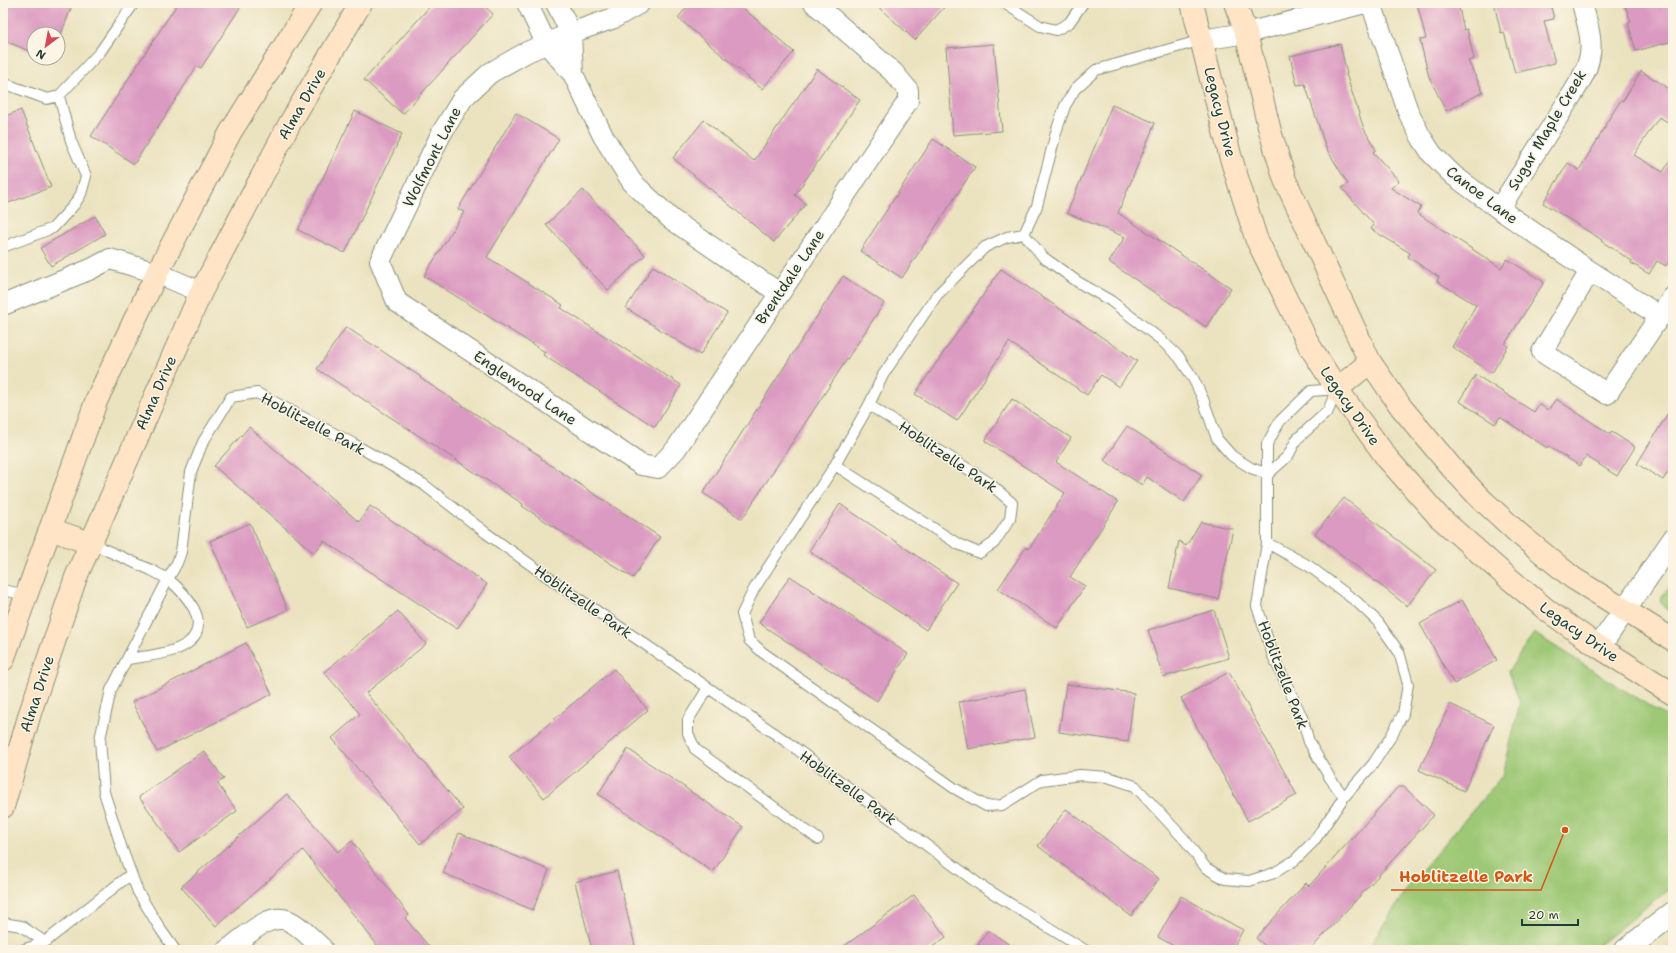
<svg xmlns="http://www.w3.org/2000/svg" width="1676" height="953" font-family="'Shantell Sans',sans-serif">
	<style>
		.green { fill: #9dc875; stroke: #5e8254 }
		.building { fill: #db9ac1 }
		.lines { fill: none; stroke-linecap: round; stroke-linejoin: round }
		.service-casing { stroke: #85907a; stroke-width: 12 }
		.minor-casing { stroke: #85907a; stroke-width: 22 }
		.tertiary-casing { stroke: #85907a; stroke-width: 24 }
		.secondary-casing { stroke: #85907a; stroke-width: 24 }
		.service { stroke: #fff; stroke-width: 10 }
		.minor { stroke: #fff; stroke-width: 20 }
		.tertiary { stroke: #fff; stroke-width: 22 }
		.secondary { stroke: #ffe4c6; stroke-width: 22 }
		.labels { text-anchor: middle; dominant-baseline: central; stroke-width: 3; stroke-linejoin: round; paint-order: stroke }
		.street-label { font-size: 15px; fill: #1f3d34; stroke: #fcf5e5 }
		.leader { fill: none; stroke: #d45610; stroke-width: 1.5 }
		.callout-dot { fill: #d45610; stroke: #fcf5e5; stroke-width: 1.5 }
		.callout-label { font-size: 16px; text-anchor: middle; font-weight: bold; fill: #d45610; stroke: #fcf5e5; stroke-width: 3; stroke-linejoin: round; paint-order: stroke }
	</style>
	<rect width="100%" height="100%" fill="#fcf5e5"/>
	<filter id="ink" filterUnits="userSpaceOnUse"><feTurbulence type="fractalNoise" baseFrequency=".025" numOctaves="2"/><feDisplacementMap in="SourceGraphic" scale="8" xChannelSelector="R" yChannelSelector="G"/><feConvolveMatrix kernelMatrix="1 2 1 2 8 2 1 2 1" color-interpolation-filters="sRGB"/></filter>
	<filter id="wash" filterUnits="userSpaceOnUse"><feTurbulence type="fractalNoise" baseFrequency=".012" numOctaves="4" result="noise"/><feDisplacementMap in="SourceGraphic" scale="16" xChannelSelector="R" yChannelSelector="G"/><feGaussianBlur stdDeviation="0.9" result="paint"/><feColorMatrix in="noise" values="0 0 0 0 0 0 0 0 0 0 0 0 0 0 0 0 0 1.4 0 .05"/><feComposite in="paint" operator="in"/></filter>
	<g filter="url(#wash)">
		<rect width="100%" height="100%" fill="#ebe3c0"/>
		<path class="green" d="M 1673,581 L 1673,613 L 1664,607 L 1660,599 Z
			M 1534,633 L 1673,721 L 1673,886 L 1592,950 L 1367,950 L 1410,884 L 1503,775 L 1520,702 L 1508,672 Z"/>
		<g id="blocks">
			<path class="building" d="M 3,3 L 73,3 L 58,42 L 58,34 L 34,34 L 34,53 L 3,40 Z
				M 178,3 L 243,3 L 201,68 L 197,66 L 134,164 L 91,136 Z
				M 433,3 L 481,3 L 493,14 L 403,114 L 364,80 Z
				M 690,3 L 737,3 L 794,52 L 762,89 L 678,18 Z
				M 874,3 L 948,3 L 915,40 Z
				M 1417,3 L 1458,3 L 1464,30 L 1467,29 L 1474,59 L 1468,61 L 1483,92 L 1446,111 L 1429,77 L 1420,40 L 1426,39 Z
				M 1494,3 L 1550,3 L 1554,19 L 1544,21 L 1555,63 L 1515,73 L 1504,32 L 1501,33 Z
				M 1624,3 L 1669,3 L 1673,14 L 1673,41 L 1636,51 L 1628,23 L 1631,22 Z
				M 994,44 L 1002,131 L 953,135 L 946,48 Z
				M 1340,44 L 1347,74 L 1346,74 L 1364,129 L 1376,150 L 1373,152 L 1399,181 L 1391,188 L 1421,207 L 1417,213 L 1501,268 L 1507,259 L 1544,282 L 1505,344 L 1508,346 L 1492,373 L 1452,347 L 1476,305 L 1437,281 L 1439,277 L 1408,257 L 1410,253 L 1371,229 L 1374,225 L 1342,188 L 1348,184 L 1326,148 L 1305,84 L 1297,85 L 1290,56 Z
				M 817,69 L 860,100 L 795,195 L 806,204 L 774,242 L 673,158 L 704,120 L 754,161 Z
				M 1641,71 L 1673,91 L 1673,125 L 1659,117 L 1634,155 L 1663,172 L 1673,156 L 1673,255 L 1666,266 L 1657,261 L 1649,274 L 1631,263 L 1632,261 L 1601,241 L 1602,240 L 1543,203 L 1568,163 L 1579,170 L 1606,126 L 1605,125 L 1621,100 L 1623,101 Z
				M 1112,105 L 1155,123 L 1118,213 L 1231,288 L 1206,327 L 1109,262 L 1125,237 L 1067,213 Z
				M 21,110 L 51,187 L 3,205 L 3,117 Z
				M 355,111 L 402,134 L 345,253 L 298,230 Z
				M 516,113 L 559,139 L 487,257 L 563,305 L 561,308 L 681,385 L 655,427 L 543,355 L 545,352 L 424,276 L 464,212 L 458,209 Z
				M 933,139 L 975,167 L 902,278 L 860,251 Z
				M 583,190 L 645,255 L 608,290 L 546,225 Z
				M 95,216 L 105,234 L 51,266 L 40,248 Z
				M 653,266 L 727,313 L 700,355 L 626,308 Z
				M 1001,269 L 1137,361 L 1119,387 L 1101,375 L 1087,395 L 1009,342 L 957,421 L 915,394 Z
				M 843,276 L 884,303 L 742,519 L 703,493 Z
				M 346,327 L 421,377 L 420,378 L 542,457 L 541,459 L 660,537 L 633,578 L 522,506 L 523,504 L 317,369 Z
				M 1476,375 L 1534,412 L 1539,404 L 1548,410 L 1556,399 L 1610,434 L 1612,432 L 1635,447 L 1617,476 L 1586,456 L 1580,466 L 1548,446 L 1547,448 L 1500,417 L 1495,424 L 1459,401 Z
				M 1012,399 L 1071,438 L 1056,462 L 1118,502 L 1070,577 L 1085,586 L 1057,628 L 998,589 L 1026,547 L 1029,549 L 1065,493 L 985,441 Z
				M 1673,405 L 1673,464 L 1663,480 L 1637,464 Z
				M 1127,426 L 1202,475 L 1184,502 L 1147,477 L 1142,485 L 1104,460 Z
				M 249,427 L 359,522 L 370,506 L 487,584 L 457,629 L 324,541 L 314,553 L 214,466 Z
				M 1344,498 L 1436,570 L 1407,606 L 1315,534 Z
				M 840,504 L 957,583 L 926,630 L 809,551 Z
				M 1201,522 L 1233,529 L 1218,599 L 1169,588 L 1179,541 L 1186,546 Z
				M 250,523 L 288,610 L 247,627 L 210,541 Z
				M 790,576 L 908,654 L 877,701 L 759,623 Z
				M 1462,600 L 1497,660 L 1454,684 L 1420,624 Z
				M 1214,610 L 1229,658 L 1163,677 L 1148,630 Z
				M 398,611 L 426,644 L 366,693 L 463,809 L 420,844 L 332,738 L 360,714 L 324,672 Z
				M 246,643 L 272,694 L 157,752 L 132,702 Z
				M 614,669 L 648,710 L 544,798 L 509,757 Z
				M 1229,672 L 1297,795 L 1248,821 L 1181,698 Z
				M 1066,684 L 1134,693 L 1128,742 L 1059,732 Z
				M 1025,689 L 1035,737 L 968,749 L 959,702 Z
				M 1450,704 L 1494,725 L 1464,791 L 1419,770 Z
				M 628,749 L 743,827 L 713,872 L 598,794 Z
				M 204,751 L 224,779 L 217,783 L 237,811 L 179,852 L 139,797 Z
				M 1398,787 L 1404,787 L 1434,815 L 1310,950 L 1270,950 L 1256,938 L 1306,883 L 1309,886 Z
				M 287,794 L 338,852 L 352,841 L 409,915 L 405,918 L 432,950 L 381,950 L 303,850 L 216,926 L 181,887 Z
				M 1066,809 L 1159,879 L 1131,916 L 1038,846 Z
				M 459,833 L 549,870 L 533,910 L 443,873 Z
				M 617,871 L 636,950 L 592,950 L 575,882 Z
				M 914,895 L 946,937 L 928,950 L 839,950 Z
				M 1181,896 L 1243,930 L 1232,950 L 1181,950 L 1158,937 Z
				M 988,930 L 1017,950 L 975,950 Z"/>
		</g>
	</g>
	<g filter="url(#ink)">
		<use href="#blocks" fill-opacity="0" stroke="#85907a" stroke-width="1"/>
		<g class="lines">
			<g class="service-casing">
				<path id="service" d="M 1004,3 L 1040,26 L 1056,30 L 1069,23 L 1083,3
					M 1202,40 L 1096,70 L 1075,89 L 1065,106 L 1057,129 L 1037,206 L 1024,234 L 1043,257 L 1078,282 L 1111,301 L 1160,339 L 1179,357 L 1193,378 L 1203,399 L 1217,439 L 1232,456 L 1251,468 L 1268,474
					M 3,83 L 47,99 L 59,96 L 100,52 L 134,3
					M 1024,234 L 1007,237 L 985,247 L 937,295 L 883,375 L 869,405 L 835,465 L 754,589 L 742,614 L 749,640 L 762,652 L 954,788 L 986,806 L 1002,805 L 1042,780 L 1080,775 L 1108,777 L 1135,786 L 1185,840 L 1206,868 L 1225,879 L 1249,881 L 1274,873 L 1295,860 L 1314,841 L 1344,797 L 1330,778 L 1309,742 L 1302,717 L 1273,656 L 1257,606 L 1267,543 L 1267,444 L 1280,421 L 1311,391 L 1337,389 L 1328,411 L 1297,439 L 1288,456 L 1268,474
					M 3,247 L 53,228 L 74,205 L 81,194 L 86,176 L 71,141 L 59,96
					M 835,465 L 958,544 L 979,553 L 994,543 L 1010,519 L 1012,503 L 988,482 L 869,405
					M 90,543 L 151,570 L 168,579 L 111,690 L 100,739 L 104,792 L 122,849 L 138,892 L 161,930 L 175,950
					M 1267,543 L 1309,566 L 1357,602 L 1378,622 L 1399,652 L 1408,684 L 1403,714 L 1390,738 L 1373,764 L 1344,797
					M 3,590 L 26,595
					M 128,659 C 145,656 174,654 188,643 C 213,623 185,593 168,579 L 177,563 L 181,552 L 191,472 L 203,442 L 231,397 L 257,393 L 352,443 L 423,484 L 486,533 L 569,592 L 787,742 L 980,885 L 1085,950
					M 708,688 L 688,720 L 688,733 L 695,749 L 818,839
					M 3,923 L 21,926 L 45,942
					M 23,950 L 45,942 L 131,874"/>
			</g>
			<g class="minor-casing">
				<path id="minor" d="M 527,3 L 546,43 L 573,74 L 603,136 L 632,182 L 671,219 L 779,293
					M 556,3 L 571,33 L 573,74
					M 640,3 L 614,18 L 571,33 L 527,52 L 490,73 L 463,98 L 441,134 L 380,261 L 397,302 L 641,465 L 658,468 L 676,449 L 908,101 L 908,90 L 893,72 L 814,3
					M 1371,3 L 1409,114 L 1421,137 L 1432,154 L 1453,175 L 1499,209 L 1590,271 L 1661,317
					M 1202,40 L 1246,33 L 1365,3
					M 1499,209 L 1575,90 C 1581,80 1587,70 1589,59 C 1594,41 1586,20 1582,3
					M 1590,271 L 1542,352 L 1607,394 L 1673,297
					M 3,305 L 91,269 L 110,259 L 157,273 L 201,292
					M 227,950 C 244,939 268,911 289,921 C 301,926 311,939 321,947 L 323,950"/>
			</g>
			<g class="tertiary-casing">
				<path id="tertiary" d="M 1599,647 L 1673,540
					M 1626,950 L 1673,913"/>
			</g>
			<g class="secondary-casing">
				<path id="secondary" d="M 1192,3 L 1230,155 L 1256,238 L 1309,345 L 1337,389 L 1387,458 L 1439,517 L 1499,570 L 1548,611 L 1599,647 L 1673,694
					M 1235,3 L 1246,33 L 1270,131 L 1285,180 L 1370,362 L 1401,407 L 1451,467 L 1479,497 L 1518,533 L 1573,578 L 1673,640
					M 1337,389 L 1370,362
					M 50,529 L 90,543
					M 3,660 L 97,399 L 157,273 L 230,133 L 311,3
					M 3,807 L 30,713 L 76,577 L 201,292 L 290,123 L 361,3"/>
			</g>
			<use href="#service" class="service"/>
			<use href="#minor" class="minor"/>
			<use href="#tertiary" class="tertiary"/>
			<use href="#secondary" class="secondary"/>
		</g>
	</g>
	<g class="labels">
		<g class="street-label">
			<text transform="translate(302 104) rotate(-60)">Alma Drive</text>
			<text transform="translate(1220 112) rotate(76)">Legacy Drive</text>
			<text transform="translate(1547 130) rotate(-59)">Sugar Maple Creek</text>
			<text transform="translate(432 157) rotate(-63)">Wolfmont Lane</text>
			<text transform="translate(1482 195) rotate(37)">Canoe Lane</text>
			<text transform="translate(790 277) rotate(-56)">Brentdale Lane</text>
			<text transform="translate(525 388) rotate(34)">Englewood Lane</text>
			<text transform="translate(156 393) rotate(-66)">Alma Drive</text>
			<text transform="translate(1350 406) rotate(55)">Legacy Drive</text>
			<text transform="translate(313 424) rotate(28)">Hoblitzelle Park</text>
			<text transform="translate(948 457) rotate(34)">Hoblitzelle Park</text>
			<text transform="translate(583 602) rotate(35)">Hoblitzelle Park</text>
			<text transform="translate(1579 632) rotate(35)">Legacy Drive</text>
			<text transform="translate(1283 675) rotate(69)">Hoblitzelle Park</text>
			<text transform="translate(37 694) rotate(-72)">Alma Drive</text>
			<text transform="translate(848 788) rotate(36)">Hoblitzelle Park</text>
		</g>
	</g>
	<path class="leader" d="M1565 830L1541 890H1391"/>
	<circle class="callout-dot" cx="1565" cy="830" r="4"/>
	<g class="callout-label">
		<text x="1466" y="882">Hoblitzelle Park</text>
	</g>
	<rect width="1676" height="953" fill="none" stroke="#fcf5e5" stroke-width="16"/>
	<g transform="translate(46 46) rotate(212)"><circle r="19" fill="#fcf5e5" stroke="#a4ab9e"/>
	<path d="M0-3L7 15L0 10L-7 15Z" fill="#d1495b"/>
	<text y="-6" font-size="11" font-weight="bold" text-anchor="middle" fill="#1f3d34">N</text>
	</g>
	<path d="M1522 919v6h56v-6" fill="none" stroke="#1f3d34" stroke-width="2"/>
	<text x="1528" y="919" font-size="12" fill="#1f3d34" stroke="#fcf5e5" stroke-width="3" paint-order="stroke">20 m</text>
</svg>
